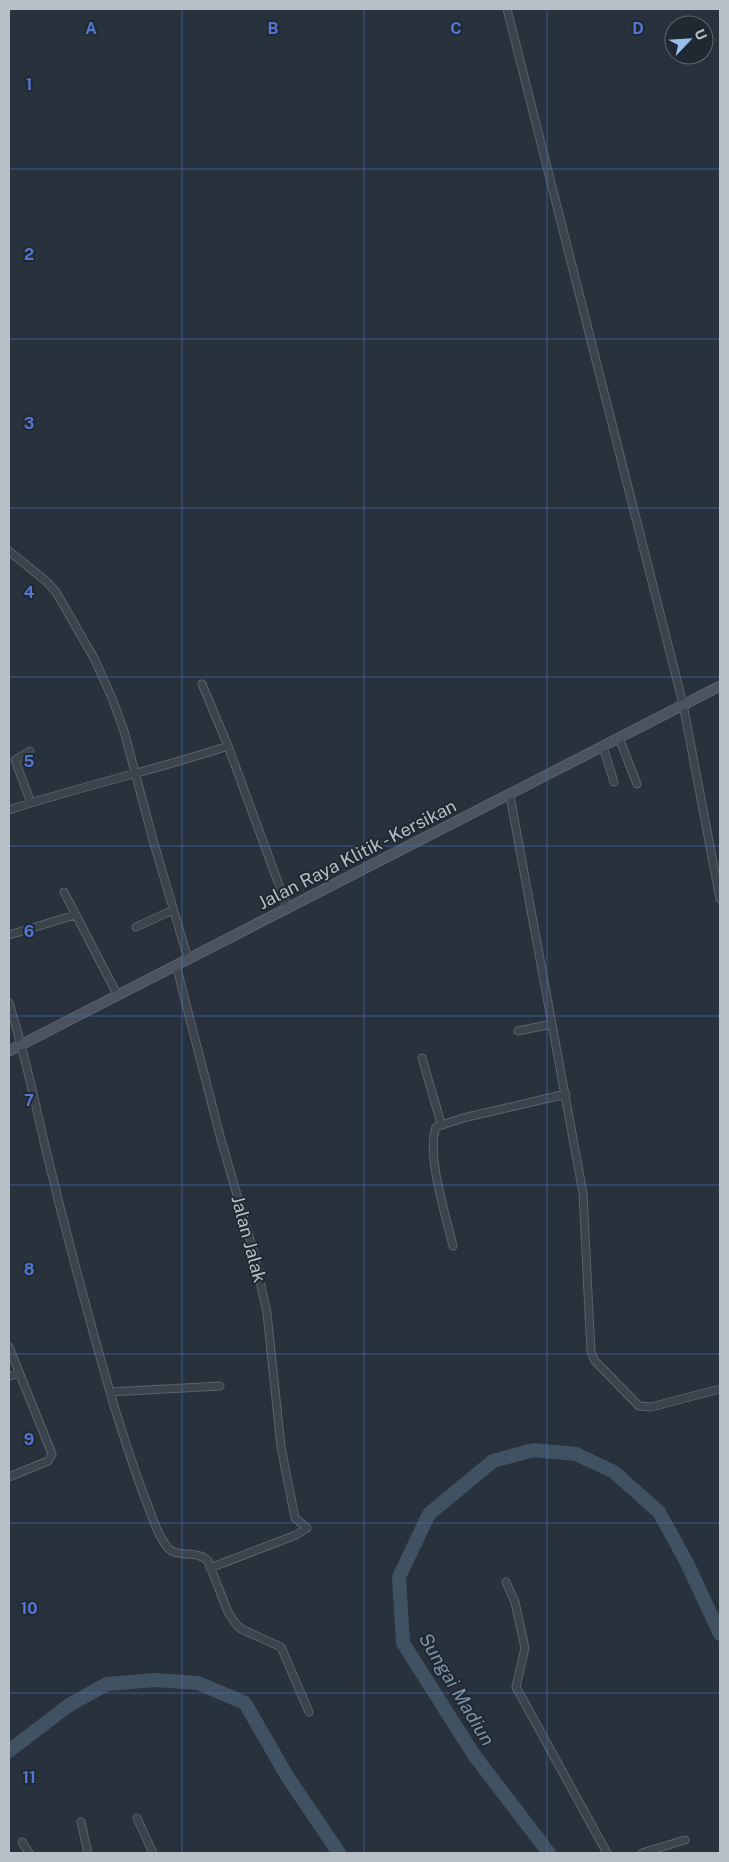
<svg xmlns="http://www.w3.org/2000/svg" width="729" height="1862" font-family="'Public Sans',sans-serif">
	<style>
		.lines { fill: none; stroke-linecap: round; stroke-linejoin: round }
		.river { stroke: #405162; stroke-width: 14 }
		.street-casing { stroke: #59626a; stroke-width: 9 }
		.secondary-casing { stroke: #59626a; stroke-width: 11 }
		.street { stroke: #3b444c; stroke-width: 7 }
		.secondary { stroke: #4a535f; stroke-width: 9 }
		.grid { fill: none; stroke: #5376d2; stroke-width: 1; stroke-opacity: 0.55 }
		.labels { text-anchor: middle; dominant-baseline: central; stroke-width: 4; stroke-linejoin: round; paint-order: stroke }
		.street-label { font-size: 18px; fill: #b7bfc7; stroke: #202931 }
		.water-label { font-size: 19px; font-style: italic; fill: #7c92a7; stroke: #202931 }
		.grid-label { font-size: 16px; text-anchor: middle; font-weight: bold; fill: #5376d2; stroke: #202931; stroke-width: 4; stroke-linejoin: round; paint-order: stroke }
	</style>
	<rect width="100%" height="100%" fill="#27323c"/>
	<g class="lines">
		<path class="river" d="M 9,1751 L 69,1705 L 107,1684 L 155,1680 L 198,1683 L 245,1703 L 287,1776 L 339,1853
			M 549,1853 L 474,1755 L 403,1643 L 399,1577 L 429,1514 L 493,1461 L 533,1450 L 576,1454 L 614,1472 L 659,1512 L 687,1563 L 720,1634"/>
		<g class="street-casing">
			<path id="street" d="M 507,9 L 683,704 L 720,899
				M 9,551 L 47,582 L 56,592 L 94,658 L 112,698 L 124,731 L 153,840 L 188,959
				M 202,684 L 228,746 L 287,907
				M 619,738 L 637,784
				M 603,747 L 614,782
				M 30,751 L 15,760 L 31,803
				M 510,796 L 583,1193 L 591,1352 L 595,1361 L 639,1406 L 651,1407 L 720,1389
				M 9,810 C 81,786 156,770 228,746
				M 64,892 L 118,996
				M 136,927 L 173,910
				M 9,935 L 75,915
				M 176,965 L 220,1136 L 253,1250 L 267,1313 L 281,1447 L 295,1518 L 307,1528 L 296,1535 L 210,1568
				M 9,1003 C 24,1050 34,1098 45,1146 C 66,1233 89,1320 114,1406 C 125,1440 135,1473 148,1506 C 153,1519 157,1533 165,1544 C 175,1561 195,1548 208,1561 L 228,1612 L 236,1624 L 241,1629 L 281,1647 L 309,1712
				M 518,1031 L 552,1024
				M 422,1058 L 441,1123
				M 453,1246 C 446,1216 426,1155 436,1127 L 463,1118 L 566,1094
				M 9,1347 L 52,1454 L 48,1461 L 9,1477
				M 9,1376 L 19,1373
				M 110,1392 L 220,1386
				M 506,1582 L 515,1602 L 525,1648 L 516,1687 L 607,1853
				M 137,1818 L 153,1853
				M 81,1822 L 88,1853
				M 22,1842 L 29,1853
				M 642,1853 L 685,1840"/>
		</g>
		<g class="secondary-casing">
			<path id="secondary" d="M 9,1051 L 720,686"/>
		</g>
		<use href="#street" class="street"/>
		<use href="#secondary" class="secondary"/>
	</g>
	<path class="grid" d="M 182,9 L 182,1853M 364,9 L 364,1853M 547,9 L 547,1853M 9,169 L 720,169M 9,339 L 720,339M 9,508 L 720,508M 9,677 L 720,677M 9,846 L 720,846M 9,1016 L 720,1016M 9,1185 L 720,1185M 9,1354 L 720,1354M 9,1523 L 720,1523M 9,1693 L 720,1693"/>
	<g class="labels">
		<g class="street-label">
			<text transform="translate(357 854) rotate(-27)">Jalan Raya Klitik - Kersikan</text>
			<text transform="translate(249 1239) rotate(75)">Jalan Jalak</text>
		</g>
		<g class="water-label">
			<text transform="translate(457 1689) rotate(59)">Sungai Madiun</text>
		</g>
	</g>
	<g class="grid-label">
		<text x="91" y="34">A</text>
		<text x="273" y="34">B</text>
		<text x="456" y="34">C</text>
		<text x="638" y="34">D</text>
		<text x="29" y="90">1</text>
		<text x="29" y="260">2</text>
		<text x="29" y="429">3</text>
		<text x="29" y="598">4</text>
		<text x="29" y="767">5</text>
		<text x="29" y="937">6</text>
		<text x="29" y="1106">7</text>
		<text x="29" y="1275">8</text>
		<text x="29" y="1445">9</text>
		<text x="29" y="1614">10</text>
		<text x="29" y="1783">11</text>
	</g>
	<rect width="729" height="1862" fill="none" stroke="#b7bfc7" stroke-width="20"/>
	<g transform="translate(689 40) rotate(65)"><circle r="24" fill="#202931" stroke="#5c656d"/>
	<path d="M0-4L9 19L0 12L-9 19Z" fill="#98bfeb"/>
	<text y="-8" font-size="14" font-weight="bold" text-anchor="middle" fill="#b7bfc7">U</text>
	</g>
</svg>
